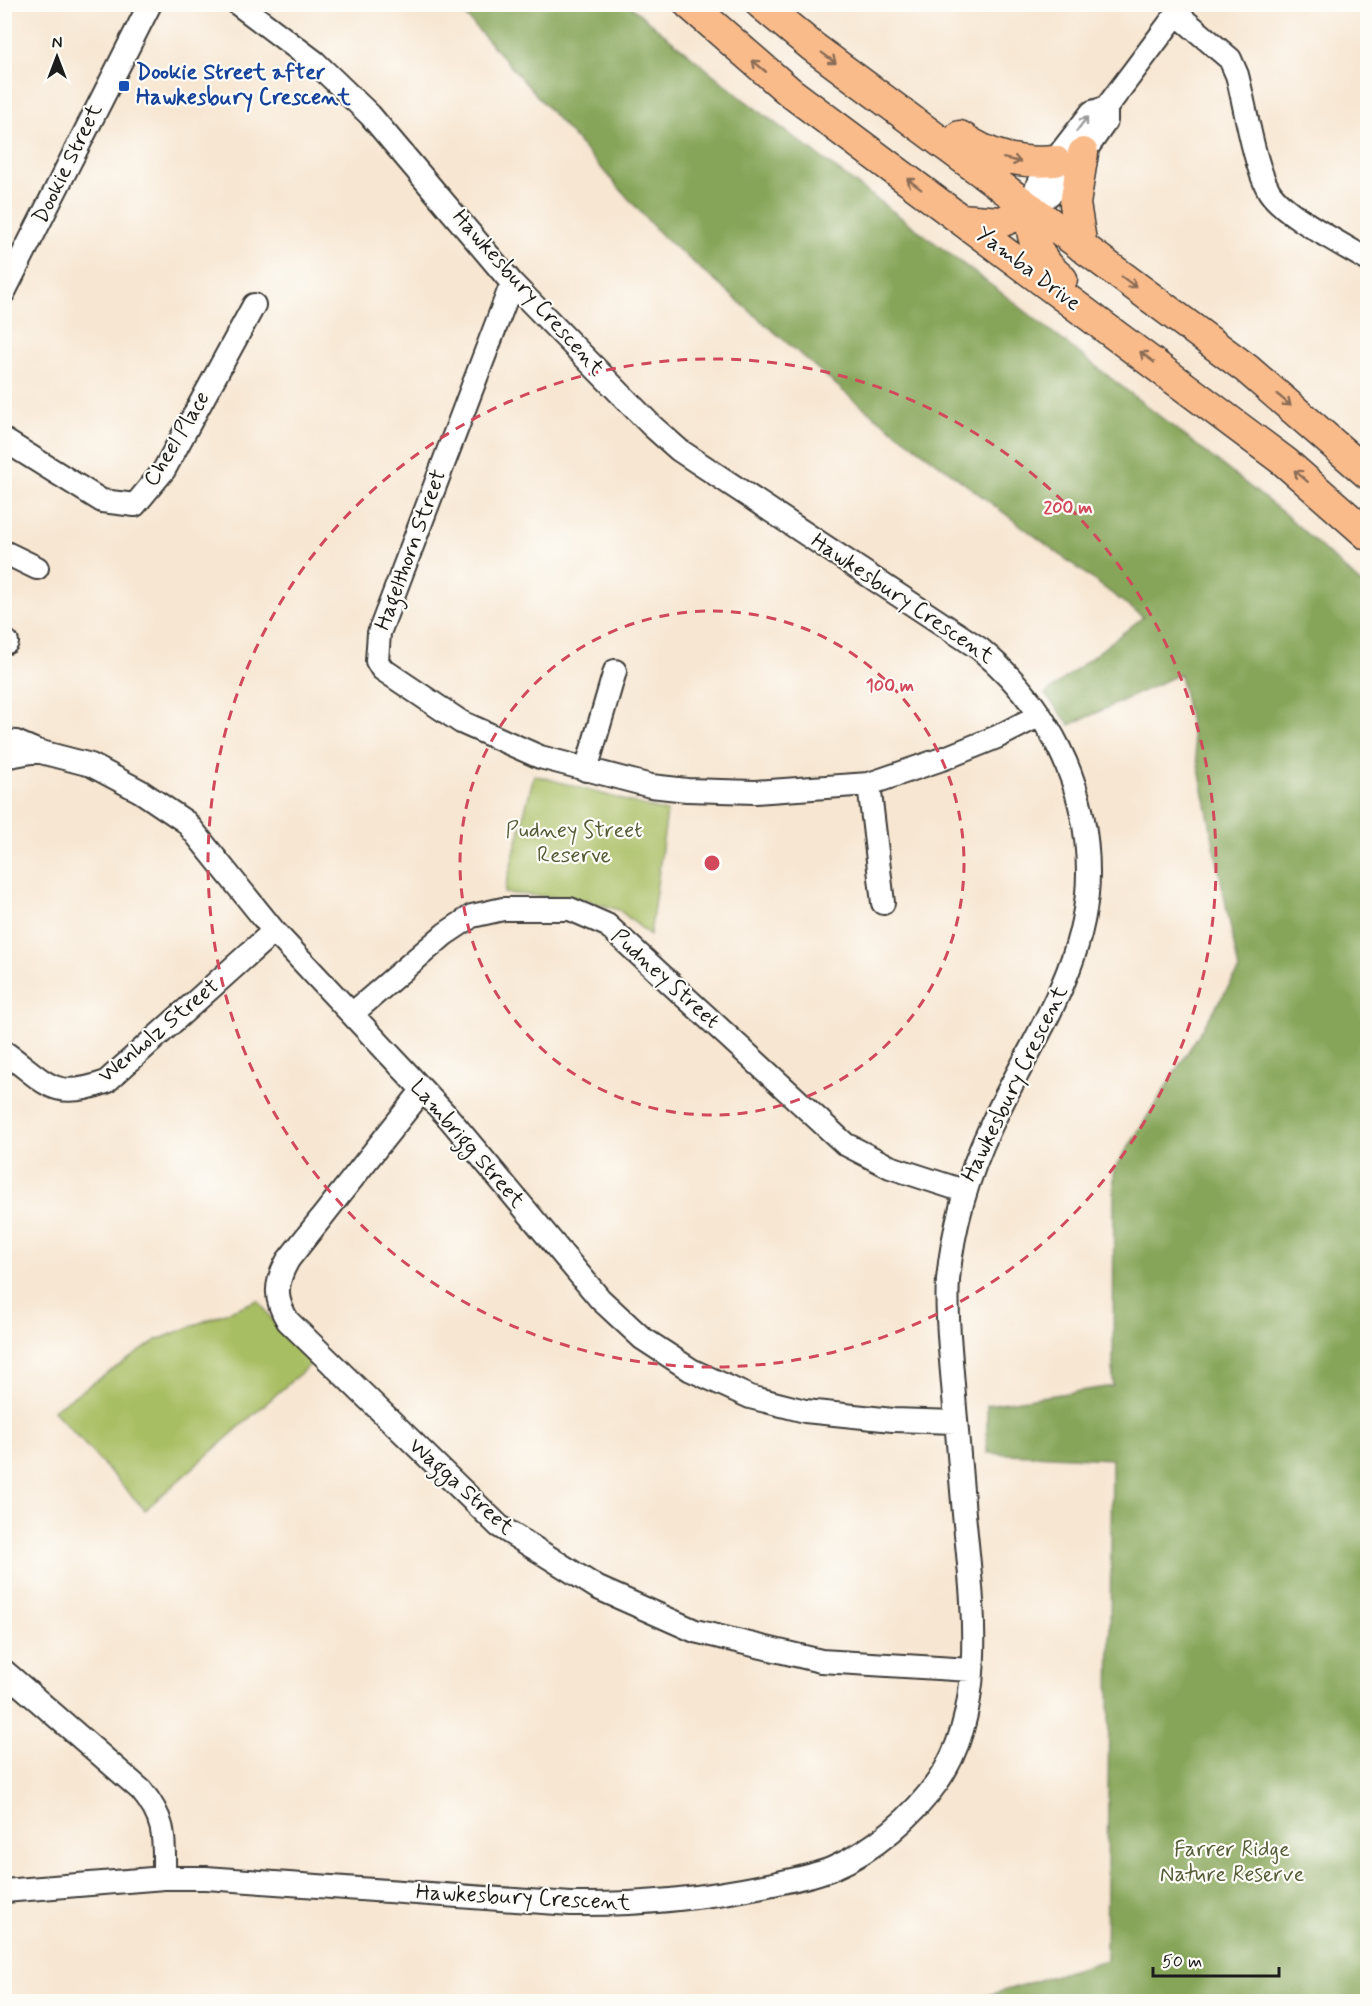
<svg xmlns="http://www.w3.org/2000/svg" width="1372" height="2006" font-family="Mynerve,sans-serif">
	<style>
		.green { fill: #a8be62; stroke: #626d3f; stroke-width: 1.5 }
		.forest { fill: #86a558; stroke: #51603a; stroke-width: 1.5 }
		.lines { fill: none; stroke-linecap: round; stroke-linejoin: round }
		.minor-casing { stroke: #3d3a37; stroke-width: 26 }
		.major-casing { stroke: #3d3a37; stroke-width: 33 }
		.minor { stroke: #fff; stroke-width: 22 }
		.major { stroke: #fabb8b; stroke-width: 30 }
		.oneway { stroke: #8b6c54 }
		.oneway2 { stroke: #999 }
		.ring { fill: none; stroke: #d1495b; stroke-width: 3; stroke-dasharray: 10 8 }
		.transit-dot { fill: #1a4fb4; stroke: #fdfcf7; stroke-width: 2 }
		.labels { text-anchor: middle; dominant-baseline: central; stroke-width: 4.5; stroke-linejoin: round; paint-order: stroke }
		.transit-label { font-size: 22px; font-weight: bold; fill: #164399; stroke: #fdfcf7; text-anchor: start }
		.street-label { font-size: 22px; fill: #1c1c1c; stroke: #fdfcf7 }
		.park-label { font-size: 22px; fill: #545d38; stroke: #fdfcf7 }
		.centre { fill: #d1495b; stroke: #fdfcf7; stroke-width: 3 }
		.ring-label { font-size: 18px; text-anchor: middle; font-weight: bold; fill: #d1495b; stroke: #fdfcf7; stroke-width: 4.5; stroke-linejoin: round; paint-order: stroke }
	</style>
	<rect width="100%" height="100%" fill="#fdfcf7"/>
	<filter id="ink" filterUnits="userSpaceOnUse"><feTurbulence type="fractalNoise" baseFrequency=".0167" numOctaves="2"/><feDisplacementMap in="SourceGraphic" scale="12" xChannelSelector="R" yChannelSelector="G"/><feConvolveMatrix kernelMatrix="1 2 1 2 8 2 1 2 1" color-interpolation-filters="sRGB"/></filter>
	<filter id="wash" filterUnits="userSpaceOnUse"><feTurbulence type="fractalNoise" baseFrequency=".008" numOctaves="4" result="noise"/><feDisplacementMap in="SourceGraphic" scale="24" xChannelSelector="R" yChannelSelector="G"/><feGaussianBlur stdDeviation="1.35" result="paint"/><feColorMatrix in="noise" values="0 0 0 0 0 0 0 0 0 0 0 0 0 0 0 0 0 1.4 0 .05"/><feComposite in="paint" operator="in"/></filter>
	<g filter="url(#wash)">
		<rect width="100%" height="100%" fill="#f7e6d1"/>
		<path class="green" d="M 534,775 L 667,812 L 650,935 L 619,910 L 585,900 L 504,893 Z
			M 258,1300 L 278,1328 L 313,1362 L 145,1510 L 53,1410 L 157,1340 Z"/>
		<path class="forest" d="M 456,5 L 629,5 L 743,99 L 1011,300 L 1286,515 L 1367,589 L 1367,2001 L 969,2001 L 1106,1960 L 1112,1459 L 987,1453 L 987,1405 L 1113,1386 L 1114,1170 L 1239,970 L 1180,674 L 1070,725 L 1045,694 L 1143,617 L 856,402 L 660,234 Z"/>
	</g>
	<g filter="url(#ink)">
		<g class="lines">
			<g class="minor-casing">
				<path id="minor" d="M 1177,14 L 1230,59 L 1237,75 C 1245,105 1254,165 1269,191 C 1284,215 1342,244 1368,260
					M 1032,209 L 1062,184 L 1106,121 L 1106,108 L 1184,4
					M 1032,209 L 1035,191 L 1044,174 L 1092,112 L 1106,108
					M 512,283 L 379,633 L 377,661 L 382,669 L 461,722 L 540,757 L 651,786 L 687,790 L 755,792 L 869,784 L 945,758 L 997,737 L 1040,715
					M 4,292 L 150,4
					M 4,440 L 102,501 L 135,505 L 164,470 L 254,305
					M 4,552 L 37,568
					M 4,641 L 7,642
					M 4,741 L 16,742 L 37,751 L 91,765 L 140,791 L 186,822 L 274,931 L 448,1117 L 600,1299 L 642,1338 L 691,1370 L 750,1397 L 805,1411 L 893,1420 L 956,1422
					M 4,757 L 37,751
					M 586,770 L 615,671
					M 869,784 L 883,903
					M 353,1013 L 445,934 L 472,916 L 503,909 L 570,909 L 607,925 L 845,1144 L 890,1167 L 964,1191
					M 4,1052 C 46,1081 51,1102 106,1082 L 274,931
					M 421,1092 L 288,1260 C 275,1283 274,1299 288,1321 L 499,1526 L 598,1588 L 695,1631 L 821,1661 L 971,1670
					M 4,1671 L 141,1790 C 167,1821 164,1839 164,1878
					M 4,1891 L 164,1878 L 206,1878 L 571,1904 C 636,1905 699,1899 763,1886 C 786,1881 812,1877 833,1868 C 873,1851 914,1816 938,1781 C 989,1708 972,1597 964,1514 C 960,1463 955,1412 951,1361 C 949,1335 946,1307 948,1280 C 953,1226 968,1175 991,1126 C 1029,1043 1088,968 1088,873 C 1088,784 1048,706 980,649 L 679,450 L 652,426 L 512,283 L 370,115 L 315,62 L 238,4"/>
			</g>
			<g class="major-casing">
				<path id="major" d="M 689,4 L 790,92 L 1285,462 L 1368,535
					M 761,4 L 813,47 L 1247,369 L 1368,474
					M 960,136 C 990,157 1019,164 1055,161
					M 1032,209 C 1028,238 1040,262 1062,279
					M 961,219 L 1001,222 L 1032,209
					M 1082,247 L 1075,204 L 1083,153"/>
			</g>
			<use href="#minor" class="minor"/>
			<use href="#major" class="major"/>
		</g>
		<defs><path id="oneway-shaft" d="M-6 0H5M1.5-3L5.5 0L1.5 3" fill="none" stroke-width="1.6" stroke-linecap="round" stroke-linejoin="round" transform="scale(1.5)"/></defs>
		<g class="oneway">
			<use href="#oneway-shaft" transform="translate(829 58) rotate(37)"/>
			<use href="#oneway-shaft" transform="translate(759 66) rotate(-140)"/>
			<use href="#oneway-shaft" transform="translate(1012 160) rotate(12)"/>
			<use href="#oneway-shaft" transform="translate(914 184) rotate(-143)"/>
			<use href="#oneway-shaft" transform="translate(1129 282) rotate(37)"/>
			<use href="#oneway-shaft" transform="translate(1147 357) rotate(-143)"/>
			<use href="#oneway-shaft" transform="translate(1284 400) rotate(40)"/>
			<use href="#oneway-shaft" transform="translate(1301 476) rotate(-139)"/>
		</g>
		<use class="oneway2" href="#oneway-shaft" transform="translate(1082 124) rotate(-53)"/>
	</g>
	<g class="ring">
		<circle cx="712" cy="863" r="252"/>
		<circle cx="712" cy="863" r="504"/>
	</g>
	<rect class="transit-dot" x="118" y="80" width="12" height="12" rx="3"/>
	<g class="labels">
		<g class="transit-label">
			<text x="136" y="73">Dookie Street after<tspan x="136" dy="25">Hawkesbury Crescent</tspan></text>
		</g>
		<g class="street-label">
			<text transform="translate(68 164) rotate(-64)">Dookie Street</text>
			<text transform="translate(1028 269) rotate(37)">Yamba Drive</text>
			<text transform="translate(528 293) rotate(48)">Hawkesbury Crescent</text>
			<text transform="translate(177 439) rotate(-59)">Cheel Place</text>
			<text transform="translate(411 550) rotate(-70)">Hagelthorn Street</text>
			<text transform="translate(902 599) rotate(34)">Hawkesbury Crescent</text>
			<text transform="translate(665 979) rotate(42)">Pudney Street</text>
			<text transform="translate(159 1031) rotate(-40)">Wenholz Street</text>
			<text transform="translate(1015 1084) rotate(-64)">Hawkesbury Crescent</text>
			<text transform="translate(467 1144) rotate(49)">Lambrigg Street</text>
			<text transform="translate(461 1487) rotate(42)">Wagga Street</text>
			<text transform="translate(523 1898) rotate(3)">Hawkesbury Crescent</text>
		</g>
		<g class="park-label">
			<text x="574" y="831">Pudney Street<tspan x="574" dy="25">Reserve</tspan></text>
			<text x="1232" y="1850">Farrer Ridge<tspan x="1232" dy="25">Nature Reserve</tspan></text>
		</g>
	</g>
	<circle cx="712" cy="863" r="9" class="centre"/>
	<g class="ring-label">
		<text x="1068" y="513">200 m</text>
		<text x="890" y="691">100 m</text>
	</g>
	<rect width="1372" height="2006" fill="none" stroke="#fdfcf7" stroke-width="24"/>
	<g transform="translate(57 57)" stroke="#fdfcf7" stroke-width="4.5" paint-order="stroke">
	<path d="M0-4.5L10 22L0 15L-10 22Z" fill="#1c1c1c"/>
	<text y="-9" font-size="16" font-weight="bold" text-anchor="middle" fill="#1c1c1c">N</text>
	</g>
	<path d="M1153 1967v9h126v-9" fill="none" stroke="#1c1c1c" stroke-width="3"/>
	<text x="1162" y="1967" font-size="18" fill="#1c1c1c" stroke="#fdfcf7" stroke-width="4.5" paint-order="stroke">50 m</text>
</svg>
